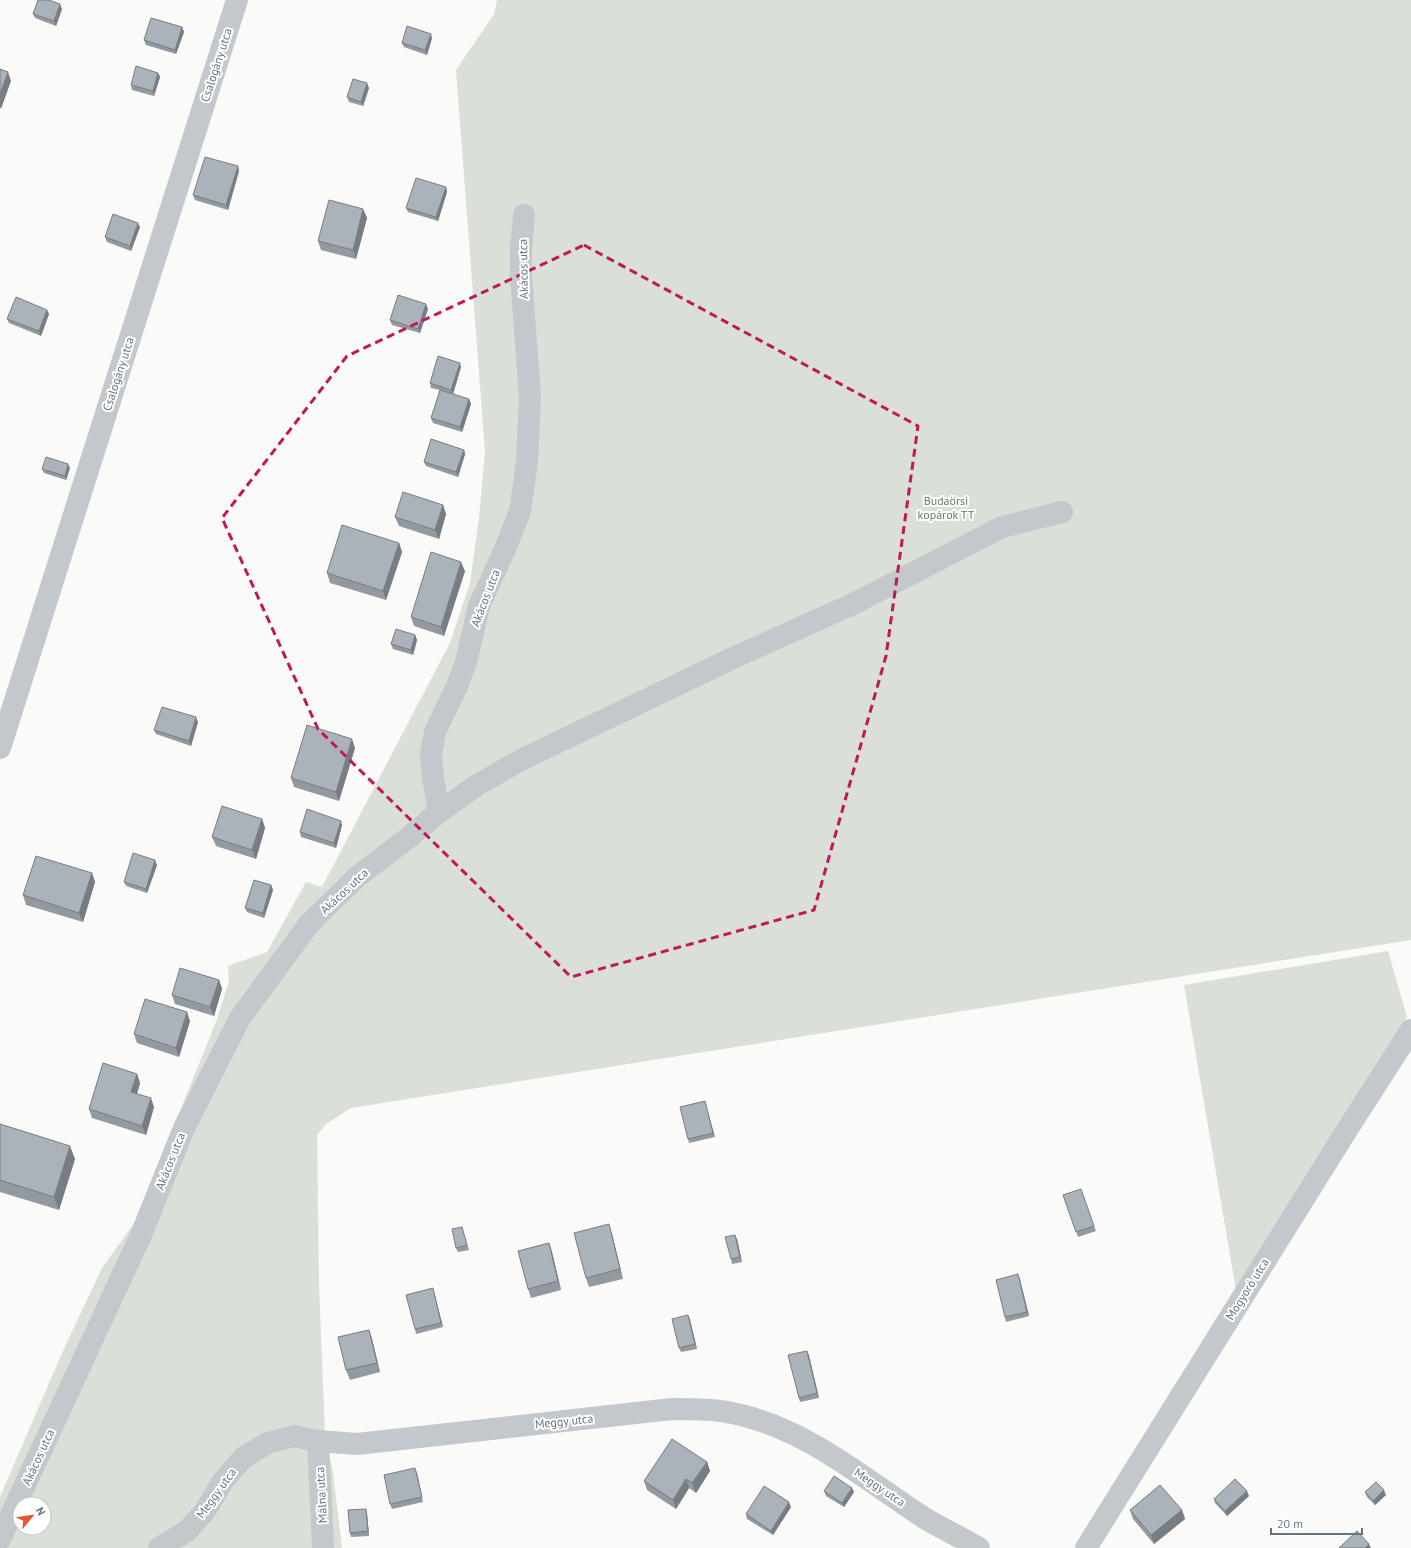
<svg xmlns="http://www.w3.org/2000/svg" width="1411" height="1548" font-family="'PT Sans',sans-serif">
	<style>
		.green { fill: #dadfd7; fill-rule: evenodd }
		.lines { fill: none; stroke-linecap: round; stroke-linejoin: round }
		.minor { stroke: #c3c8cc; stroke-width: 22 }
		.wall { fill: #929a9f }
		.shaded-wall { fill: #777d82 }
		.building { fill: #aab3b9; stroke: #777d82 }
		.marked { fill: none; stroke: #c2185b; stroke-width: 3; stroke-dasharray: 8 5; stroke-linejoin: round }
		.labels { text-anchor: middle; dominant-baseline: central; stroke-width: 4; stroke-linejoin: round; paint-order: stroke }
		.street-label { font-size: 12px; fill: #657683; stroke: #fff }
		.park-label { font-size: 12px; fill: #687a64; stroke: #fff }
	</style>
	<rect width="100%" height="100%" fill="#fafaf8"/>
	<path class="green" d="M 497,0 L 1411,0 L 1411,940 L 351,1108 L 326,1124 L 317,1135 L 319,1285 L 325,1433 L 333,1473 L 342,1548 L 0,1548 L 0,1497 L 62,1353 L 102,1268 L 135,1222 L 216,1022 L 229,981 L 228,966 L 267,952 L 306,882 L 322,887 L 450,643 L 470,583 L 479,518 L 485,452 L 456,70 L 494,14 ZM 20,1504 L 44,1504 L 44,1528 L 20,1528 Z
		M 1388,951 L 1407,1017 L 1237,1296 L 1184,985 Z"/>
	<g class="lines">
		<path class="minor" d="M 0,748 L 237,0
			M 438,813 L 477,785 L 521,760 L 735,657 L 853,604 L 1002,527 L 1062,512
			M 318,1441 L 323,1548
			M 0,1539 L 141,1235 L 184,1128 L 240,1018 L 309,924 L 357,877 L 408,838 L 438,813 L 438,807 L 433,778 L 431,754 L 435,732 L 457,686 L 466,662 L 479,606 L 505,549 L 520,511 L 527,462 L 530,397 L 521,276 L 521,248 L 524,215
			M 159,1548 L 187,1531 L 205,1511 L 223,1481 L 243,1458 L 268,1443 L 294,1436 L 318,1441 L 357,1444 L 672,1409 C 695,1409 719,1409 741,1415 C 811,1432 867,1481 926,1519 C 943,1529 962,1538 979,1548
			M 1086,1548 L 1345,1133 L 1411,1030"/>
	</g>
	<path class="wall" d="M 62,9 L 56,26 L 35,18 L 33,14 Z
		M 182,27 L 184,32 L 176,54 L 146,45 L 144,40 Z
		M 432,38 L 427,55 L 404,47 L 402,43 Z
		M 158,73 L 160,77 L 154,96 L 132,90 L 131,85 Z
		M 369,88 L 363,106 L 349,102 L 347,97 Z
		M 238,166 L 239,171 L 228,210 L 195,200 L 193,195 Z
		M 446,187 L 447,192 L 438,221 L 408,212 L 406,208 Z
		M 363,209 L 367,218 L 356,259 L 321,250 L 318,241 Z
		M 140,227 L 131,251 L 107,242 L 105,237 Z
		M 428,309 L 420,333 L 392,325 L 390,320 Z
		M 49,314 L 41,336 L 9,323 L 7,319 Z
		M 461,367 L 453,394 L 469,399 L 471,404 L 462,432 L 433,423 L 431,418 L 440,390 L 431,388 L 430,383 Z
		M 464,450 L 465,454 L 458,477 L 426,466 L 424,462 Z
		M 70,468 L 66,480 L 44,473 L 42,469 Z
		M 443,505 L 446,514 L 439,539 L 399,526 L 395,517 Z
		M 399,543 L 402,552 L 386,600 L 330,583 L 327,573 Z
		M 465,571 L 444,636 L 414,626 L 411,617 Z
		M 415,635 L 417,640 L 413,655 L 393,649 L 391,644 Z
		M 198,722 L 191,746 L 156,734 L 154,730 Z
		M 355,748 L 339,801 L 294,787 L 291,778 Z
		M 262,819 L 265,828 L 256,859 L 216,846 L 212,837 Z
		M 342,825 L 336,848 L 301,837 L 300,832 Z
		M 157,865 L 147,893 L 126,886 L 124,882 Z
		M 92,873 L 95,882 L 83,922 L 26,905 L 23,895 Z
		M 271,885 L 273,890 L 264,918 L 247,912 L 245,908 Z
		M 219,980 L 222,989 L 214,1016 L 175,1004 L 172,995 Z
		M 190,1021 L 179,1057 L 137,1043 L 134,1034 Z
		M 137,1074 L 140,1083 L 137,1094 L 154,1107 L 146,1135 L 92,1118 L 89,1109 Z
		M 706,1106 L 715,1137 L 689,1143 L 688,1139 Z
		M 0,1124 L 75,1159 L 59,1210 L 0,1192 Z
		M 1063,1195 L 1094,1226 L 1096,1231 L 1078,1237 Z
		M 462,1227 L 469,1250 L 458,1252 L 456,1248 Z
		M 612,1234 L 623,1279 L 589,1287 L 586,1278 Z
		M 737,1239 L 742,1262 L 732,1264 L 731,1259 Z
		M 549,1243 L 552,1252 L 561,1290 L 531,1298 L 528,1289 Z
		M 1018,1274 L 1029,1316 L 1006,1322 L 1005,1317 Z
		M 433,1288 L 443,1327 L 416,1334 L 415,1329 Z
		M 688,1315 L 690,1320 L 697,1349 L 681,1352 L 679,1348 Z
		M 369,1330 L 372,1339 L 380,1372 L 350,1380 L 346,1370 Z
		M 807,1351 L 819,1398 L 800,1402 L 799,1398 Z
		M 707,1462 L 710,1471 L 696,1493 L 689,1488 L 676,1509 L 647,1490 L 644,1481 Z
		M 417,1473 L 423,1502 L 392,1509 L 390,1504 Z
		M 852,1488 L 854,1492 L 844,1507 L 826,1496 L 824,1491 Z
		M 1365,1492 L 1386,1495 L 1375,1505 L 1367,1497 Z
		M 1249,1496 L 1227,1516 L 1215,1503 L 1214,1499 Z
		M 791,1507 L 773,1535 L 747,1519 L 746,1514 Z
		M 366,1509 L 367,1514 L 369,1536 L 351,1537 L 350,1533 Z
		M 1130,1510 L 1182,1510 L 1185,1519 L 1154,1544 L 1133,1519 Z"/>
	<path class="shaded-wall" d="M 60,4 L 62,9 L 56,26 L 54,21 Z
		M 182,27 L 184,32 L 176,54 L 175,50 Z
		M 431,34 L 432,38 L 427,55 L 425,50 Z
		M 8,72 L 11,81 L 1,109 L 0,107 L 0,94 Z
		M 158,73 L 160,77 L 154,96 L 153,91 Z
		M 367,83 L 369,88 L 363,106 L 361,102 Z
		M 238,166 L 239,171 L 228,210 L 226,205 Z
		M 446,187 L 447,192 L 438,221 L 436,217 Z
		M 363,209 L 367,218 L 356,259 L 353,250 Z
		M 138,223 L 140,227 L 131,251 L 130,246 Z
		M 426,304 L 428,309 L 420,333 L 418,329 Z
		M 47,310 L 49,314 L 41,336 L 39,331 Z
		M 460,363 L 461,367 L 453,394 L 451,390 Z
		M 469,399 L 471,404 L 462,432 L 460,427 Z
		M 464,450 L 465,454 L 458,477 L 456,472 Z
		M 68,464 L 70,468 L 66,480 L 65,476 Z
		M 443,505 L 446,514 L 439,539 L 435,530 Z
		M 399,543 L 402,552 L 386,600 L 383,591 Z
		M 461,562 L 465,571 L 444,636 L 441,627 Z
		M 415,635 L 417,640 L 413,655 L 411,650 Z
		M 196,717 L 198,722 L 191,746 L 189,741 Z
		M 352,739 L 355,748 L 339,801 L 336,792 Z
		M 262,819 L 265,828 L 256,859 L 252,850 Z
		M 341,821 L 342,825 L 336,848 L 334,843 Z
		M 155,860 L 157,865 L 147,893 L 146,889 Z
		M 92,873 L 95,882 L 83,922 L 79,913 Z
		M 271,885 L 273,890 L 264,918 L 263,913 Z
		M 219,980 L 222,989 L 214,1016 L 210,1007 Z
		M 187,1012 L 190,1021 L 179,1057 L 176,1048 Z
		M 137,1074 L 140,1083 L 135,1101 L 131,1092 Z
		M 151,1098 L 154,1107 L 146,1135 L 142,1126 Z
		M 705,1101 L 706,1106 L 715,1137 L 713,1133 Z
		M 70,1146 L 75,1159 L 59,1210 L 54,1197 Z
		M 609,1224 L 612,1234 L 623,1279 L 620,1269 Z
		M 735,1235 L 737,1239 L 742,1262 L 740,1257 Z
		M 549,1243 L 552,1252 L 561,1290 L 558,1281 Z
		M 1018,1274 L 1020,1279 L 1029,1316 L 1027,1312 Z
		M 433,1288 L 434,1293 L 443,1327 L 441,1323 Z
		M 688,1315 L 690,1320 L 697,1349 L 695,1344 Z
		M 369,1330 L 372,1339 L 380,1372 L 377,1363 Z
		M 807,1351 L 809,1355 L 819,1398 L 817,1393 Z
		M 707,1462 L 710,1471 L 696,1493 L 692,1483 Z
		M 415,1468 L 417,1473 L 423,1502 L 422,1497 Z
		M 686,1479 L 689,1488 L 676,1509 L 673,1500 Z
		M 852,1488 L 854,1492 L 844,1507 L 842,1503 Z
		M 1384,1490 L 1386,1495 L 1375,1505 L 1373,1501 Z
		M 1247,1491 L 1249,1496 L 1227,1516 L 1225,1511 Z
		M 789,1502 L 791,1507 L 773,1535 L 771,1531 Z
		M 366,1509 L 367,1514 L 369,1536 L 368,1531 Z
		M 1182,1510 L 1185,1519 L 1154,1544 L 1151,1535 Z
		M 1369,1544 L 1371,1548 L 1365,1548 Z"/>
	<path class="building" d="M 38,0 L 49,0 L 60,4 L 54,21 L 33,14 Z
		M 151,18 L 182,27 L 175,50 L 144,40 Z
		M 407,26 L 431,34 L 425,50 L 402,43 Z
		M 136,66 L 158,73 L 153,91 L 131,85 Z
		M 0,69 L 8,72 L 0,94 Z
		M 353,79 L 367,83 L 361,102 L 347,97 Z
		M 205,157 L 238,166 L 226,205 L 193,195 Z
		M 416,178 L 446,187 L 436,217 L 406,208 Z
		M 329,200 L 363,209 L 353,250 L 318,241 Z
		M 113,214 L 138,223 L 130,246 L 105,237 Z
		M 398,295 L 426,304 L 418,329 L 390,320 Z
		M 16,297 L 47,310 L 39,331 L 7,319 Z
		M 438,356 L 460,363 L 451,390 L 430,383 Z
		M 440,390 L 469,399 L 460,427 L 431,418 Z
		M 431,439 L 464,450 L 456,472 L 424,462 Z
		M 46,457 L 68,464 L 65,476 L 42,469 Z
		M 403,492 L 443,505 L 435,530 L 395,517 Z
		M 342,525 L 399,543 L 383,591 L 327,573 Z
		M 431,552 L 461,562 L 441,627 L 411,617 Z
		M 396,629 L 415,635 L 411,650 L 391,644 Z
		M 162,707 L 196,717 L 189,741 L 154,730 Z
		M 307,725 L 352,739 L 336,792 L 291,778 Z
		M 222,806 L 262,819 L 252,850 L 212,837 Z
		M 307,809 L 341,821 L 334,843 L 300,832 Z
		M 133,853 L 155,860 L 146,889 L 124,882 Z
		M 36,856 L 92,873 L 79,913 L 23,895 Z
		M 254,880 L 271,885 L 263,913 L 245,908 Z
		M 180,968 L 219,980 L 210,1007 L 172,995 Z
		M 145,999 L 187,1012 L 176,1048 L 134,1034 Z
		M 103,1063 L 137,1074 L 131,1092 L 151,1098 L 142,1126 L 89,1109 Z
		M 705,1101 L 713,1133 L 688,1139 L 680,1107 Z
		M 0,1124 L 70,1146 L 54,1197 L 0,1180 Z
		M 1081,1189 L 1094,1226 L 1076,1232 L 1063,1195 Z
		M 609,1224 L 620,1269 L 586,1278 L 574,1233 Z
		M 462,1227 L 467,1245 L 456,1248 L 452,1229 Z
		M 735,1235 L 740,1257 L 731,1259 L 725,1237 Z
		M 549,1243 L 558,1281 L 528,1289 L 518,1251 Z
		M 1018,1274 L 1027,1312 L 1005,1317 L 996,1280 Z
		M 433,1288 L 441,1323 L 415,1329 L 406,1295 Z
		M 688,1315 L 695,1344 L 679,1348 L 672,1319 Z
		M 369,1330 L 377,1363 L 346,1370 L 338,1337 Z
		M 807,1351 L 817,1393 L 799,1398 L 788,1355 Z
		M 672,1439 L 707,1462 L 692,1483 L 686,1479 L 673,1500 L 644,1481 Z
		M 415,1468 L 422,1497 L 390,1504 L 384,1475 Z
		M 834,1476 L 852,1488 L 842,1503 L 824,1491 Z
		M 1235,1479 L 1247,1491 L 1225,1511 L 1214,1499 Z
		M 1376,1482 L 1384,1490 L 1373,1501 L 1365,1492 Z
		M 1160,1485 L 1182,1510 L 1151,1535 L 1130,1510 Z
		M 764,1486 L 789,1502 L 771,1531 L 746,1514 Z
		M 366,1509 L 368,1531 L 350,1533 L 348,1510 Z
		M 1357,1531 L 1369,1544 L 1365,1548 L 1339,1548 Z"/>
	<path class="marked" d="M 584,245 L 918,426 L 886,656 L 814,910 L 571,977 L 318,729 L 222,518 L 347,356 Z"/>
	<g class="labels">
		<g class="street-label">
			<text transform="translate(216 65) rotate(-72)">Csalogány utca</text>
			<text transform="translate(523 269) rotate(-91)">Akácos utca</text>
			<text transform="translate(118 374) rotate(-72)">Csalogány utca</text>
			<text transform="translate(485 598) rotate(-69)">Akácos utca</text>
			<text transform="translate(344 891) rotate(-43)">Akácos utca</text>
			<text transform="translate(170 1161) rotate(-68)">Akácos utca</text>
			<text transform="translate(1247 1289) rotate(-58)">Mogyoró utca</text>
			<text transform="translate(564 1421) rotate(-6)">Meggy utca</text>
			<text transform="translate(38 1457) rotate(-65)">Akácos utca</text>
			<text transform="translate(880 1487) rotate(34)">Meggy utca</text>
			<text transform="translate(216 1493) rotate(-54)">Meggy utca</text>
			<text transform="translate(321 1495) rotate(-93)">Málna utca</text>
		</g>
		<g class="park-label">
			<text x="946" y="500">Budaörsi<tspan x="946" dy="14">kopárok TT</tspan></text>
		</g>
	</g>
	<g transform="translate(32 1516) rotate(61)"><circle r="19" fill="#ffffff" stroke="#c1c8cd"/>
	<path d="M0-3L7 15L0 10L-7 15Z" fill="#e4572e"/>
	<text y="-6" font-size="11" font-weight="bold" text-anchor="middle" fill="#657683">N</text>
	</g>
	<path d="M1271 1528v6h91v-6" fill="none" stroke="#657683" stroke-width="2"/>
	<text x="1277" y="1528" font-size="12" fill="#657683" stroke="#ffffff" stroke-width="3" paint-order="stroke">20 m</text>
</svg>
